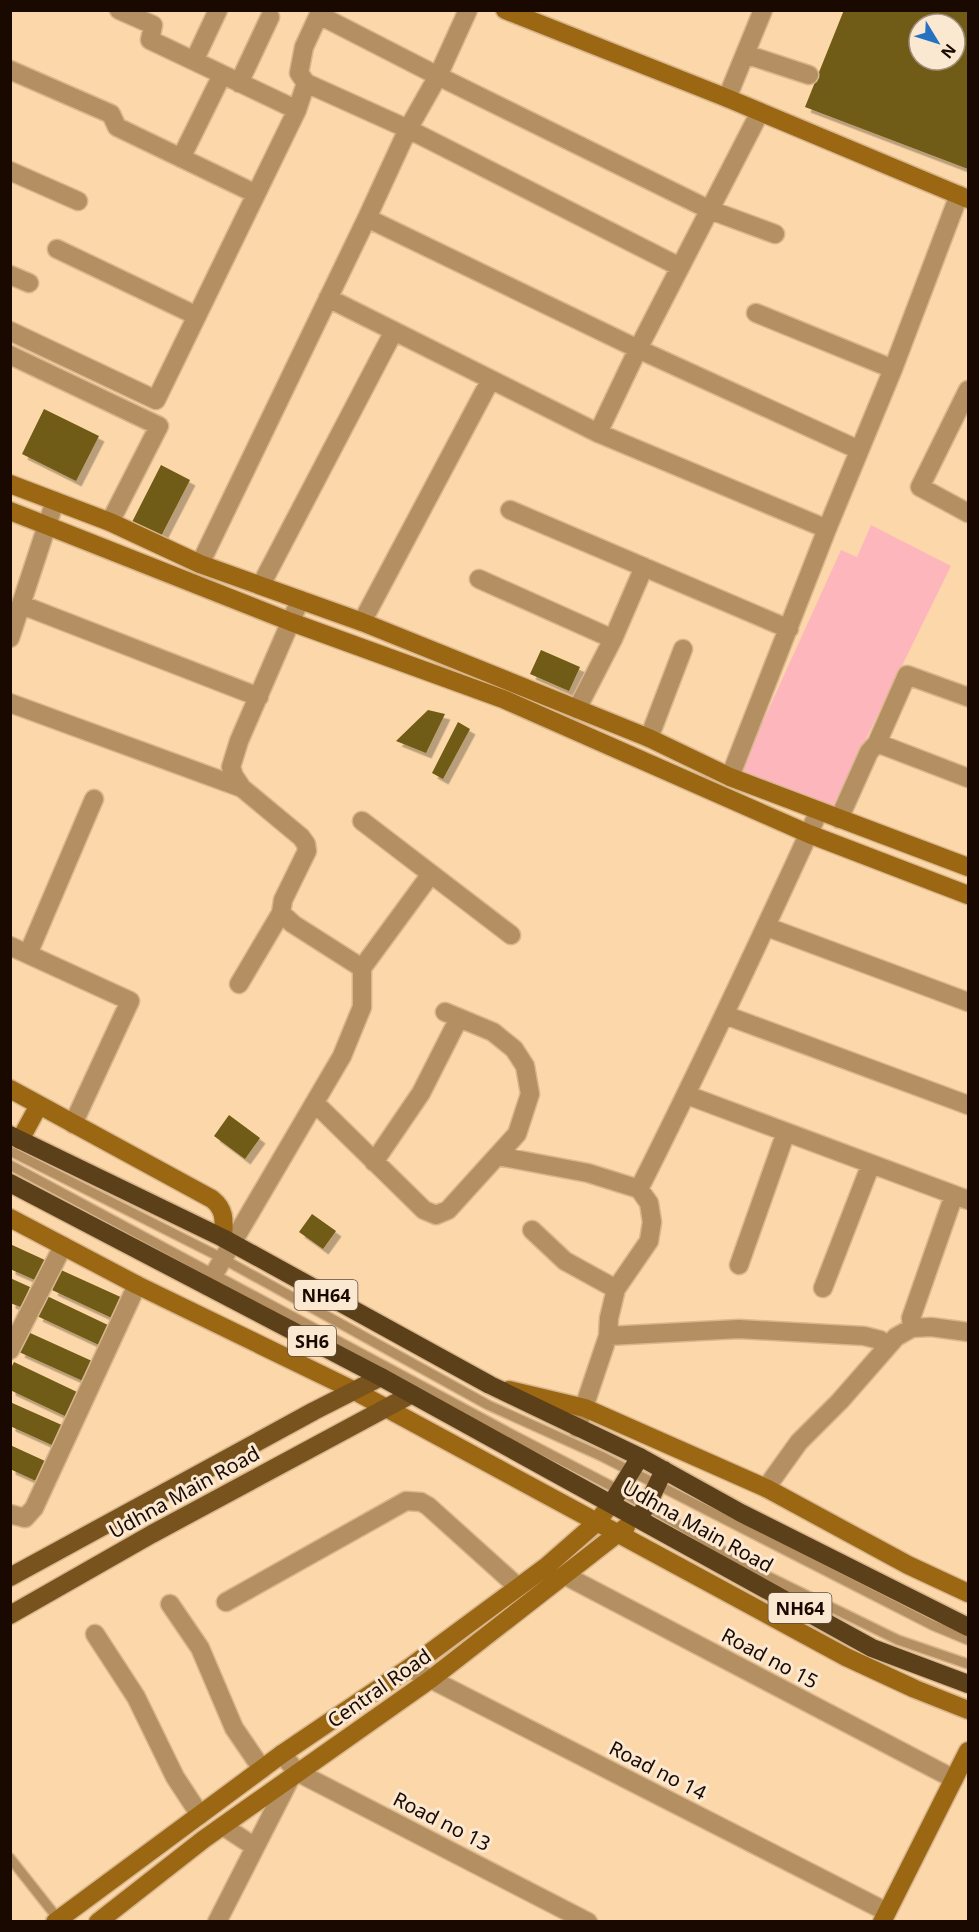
<svg xmlns="http://www.w3.org/2000/svg" width="979" height="1932" font-family="'Noto Sans',sans-serif">
	<style>
		.green { fill: #feb6bd }
		.building { fill: #6f5b12; fill-rule: evenodd; filter: url(#shadow) }
		.lines { fill: none; stroke-linecap: round; stroke-linejoin: round }
		.lane-casing { stroke: #d8b68e; stroke-width: 12 }
		.street-casing { stroke: #d8b68e; stroke-width: 21 }
		.secondary-casing { stroke: #d8b68e; stroke-width: 21 }
		.primary-casing { stroke: #d8b68e; stroke-width: 21 }
		.highway-casing { stroke: #d8b68e; stroke-width: 21 }
		.lane { stroke: #b38f62; stroke-width: 9 }
		.street { stroke: #b38f62; stroke-width: 18 }
		.secondary { stroke: #9b6713; stroke-width: 18 }
		.primary { stroke: #78531d; stroke-width: 18 }
		.highway { stroke: #5c401a; stroke-width: 18 }
		.labels { text-anchor: middle; dominant-baseline: central; stroke-width: 6; stroke-linejoin: round; paint-order: stroke }
		.shield { fill: #fbe8d1; stroke: #5d4c3f; stroke-width: 1.5 }
		.shield-label { font-size: 18px; font-weight: bold; fill: #190900 }
		.street-label { font-size: 20px; fill: #190900; stroke: #fbe8d1 }
	</style>
	<defs>
		<filter id="shadow"><feDropShadow dx="5.5" dy="5.5" stdDeviation="0" flood-color="#0004"/></filter>
	</defs>
	<rect width="100%" height="100%" fill="#fcd7a9"/>
	<path class="green" d="M 871,525 L 951,566 L 833,806 L 739,774 L 841,550 L 857,557 Z"/>
	<path class="building" d="M 844,10 L 963,10 L 968,13 L 968,169 L 805,107 ZM 919,24 L 955,24 L 955,60 L 919,60 Z
		M 44,409 L 99,436 L 76,481 L 22,454 Z
		M 161,465 L 190,480 L 159,540 L 130,526 Z
		M 541,650 L 580,667 L 569,691 L 530,674 Z
		M 428,710 L 445,714 L 426,753 L 396,741 Z
		M 458,722 L 470,729 L 443,779 L 432,773 Z
		M 229,1115 L 260,1138 L 245,1159 L 214,1136 Z
		M 312,1214 L 336,1231 L 323,1249 L 299,1232 Z
		M 10,1244 L 47,1261 L 37,1281 L 10,1269 Z
		M 61,1270 L 125,1299 L 116,1320 L 52,1290 Z
		M 10,1278 L 30,1287 L 21,1307 L 10,1303 Z
		M 47,1296 L 110,1326 L 101,1346 L 37,1316 Z
		M 28,1332 L 92,1361 L 83,1381 L 19,1352 Z
		M 14,1362 L 77,1392 L 65,1416 L 10,1390 L 10,1370 Z
		M 10,1402 L 64,1426 L 54,1446 L 10,1426 Z
		M 10,1445 L 45,1461 L 36,1481 L 10,1469 Z"/>
	<g class="lines">
		<g class="lane-casing">
			<path id="lane" d="M 10,1151 L 216,1255 L 488,1405 L 601,1456 L 932,1625 L 968,1640
				M 10,1165 L 513,1435 L 619,1490 L 759,1572 L 898,1640 L 968,1664
				M 10,1858 L 59,1920"/>
		</g>
		<g class="street-casing">
			<path id="street" d="M 119,10 L 153,25 L 150,40 L 297,110
				M 321,10 L 304,47 L 299,73 L 306,83 L 408,129 L 680,267
				M 319,15 L 438,76 L 710,210 L 775,234
				M 745,54 L 809,75
				M 194,61 L 218,10
				M 10,70 L 111,114 L 117,127 L 256,194
				M 239,83 L 270,17
				M 727,98 L 763,10
				M 181,158 L 222,75
				M 10,171 L 78,201
				M 367,218 L 638,349 L 859,450
				M 57,249 L 197,316
				M 10,275 L 29,283
				M 328,298 L 598,433 L 827,529
				M 756,313 L 893,369
				M 10,331 L 156,400 L 297,110 L 306,83
				M 10,355 L 159,426 L 110,522
				M 968,390 L 920,487 L 968,513
				M 598,433 L 638,349 L 760,112
				M 510,510 L 789,629
				M 200,564 L 367,218 L 408,129 L 438,76 L 468,10
				M 479,579 L 613,639
				M 261,585 L 394,331
				M 22,605 L 259,697
				M 362,622 L 490,381
				M 10,638 L 55,501
				M 10,703 L 242,788
				M 577,709 L 613,639 L 644,567
				M 649,738 L 683,649
				M 877,743 L 968,778
				M 730,777 L 827,529 L 893,369 L 959,195
				M 839,819 L 869,752 L 877,743 L 907,675 L 968,697
				M 362,821 L 511,935
				M 281,913 L 293,924 L 362,968
				M 767,927 L 968,1002
				M 10,946 L 130,1001 L 73,1124
				M 28,954 L 94,799
				M 239,984 L 281,913 L 283,900 L 307,851 L 306,844 L 301,837 L 242,788 L 234,776 L 231,767 L 239,741 L 300,600
				M 725,1015 L 968,1105
				M 687,1095 L 968,1200
				M 315,1103 L 424,1210 L 436,1215 L 448,1210 L 517,1134 L 530,1094 L 525,1066 L 514,1049 L 493,1032 L 445,1012
				M 498,1156 L 588,1173 L 639,1189 L 649,1203 L 652,1222 L 649,1241 L 616,1289 L 609,1318 L 608,1336 L 577,1428
				M 374,1162 L 421,1093 L 459,1018
				M 639,1189 C 702,1064 761,938 819,811
				M 532,1230 L 565,1261 L 616,1289
				M 739,1265 L 786,1132
				M 207,1286 L 342,1056 L 362,1007 L 362,968 L 431,874
				M 823,1288 L 871,1164
				M 912,1328 L 911,1318 L 954,1195
				M 608,1336 L 739,1329 L 864,1336 L 880,1340 L 889,1345
				M 10,1350 L 63,1246
				M 766,1488 L 799,1442 L 840,1401 L 896,1337 L 912,1328 L 931,1327 L 968,1332
				M 10,1514 L 25,1518 L 34,1508 L 137,1285
				M 566,1576 L 954,1779
				M 226,1602 L 406,1501 L 421,1502 L 428,1506 L 518,1587
				M 170,1604 L 200,1648 L 234,1728 L 262,1769
				M 95,1634 L 136,1697 L 175,1777 L 200,1815
				M 409,1668 L 887,1912
				M 282,1754 L 297,1772 L 588,1922
				M 223,1826 L 255,1847
				M 217,1922 L 291,1777"/>
		</g>
		<g class="secondary-casing">
			<path id="secondary" d="M 505,10 L 727,98 L 968,199
				M 10,484 L 110,522 L 200,564 L 362,622 L 649,738 L 730,777 L 968,867
				M 10,511 L 291,622 L 503,699 L 809,834 L 968,895
				M 10,1089 L 212,1199 C 226,1210 224,1222 223,1238
				M 20,1140 L 39,1105
				M 10,1218 L 137,1285 L 353,1390 L 846,1657 L 915,1689 L 968,1710
				M 509,1390 L 585,1408 L 766,1488 L 908,1565 L 968,1593
				M 55,1922 L 282,1754 L 409,1668 L 547,1566 L 596,1523 L 611,1504
				M 98,1922 L 204,1839 L 431,1679 L 626,1527
				M 882,1922 L 968,1751"/>
		</g>
		<g class="primary-casing">
			<path id="primary" d="M 10,1577 L 314,1411 L 381,1377
				M 10,1615 L 152,1534 L 412,1394"/>
		</g>
		<g class="highway-casing">
			<path id="highway" d="M 10,1135 L 223,1238 L 490,1385 L 640,1457 L 741,1513 L 968,1627
				M 10,1183 L 381,1377 L 872,1648 L 968,1684
				M 611,1504 L 640,1457
				M 637,1518 L 647,1506 L 664,1470"/>
		</g>
		<use href="#lane" class="lane"/>
		<use href="#street" class="street"/>
		<use href="#secondary" class="secondary"/>
		<use href="#primary" class="primary"/>
		<use href="#highway" class="highway"/>
	</g>
	<g class="labels">
		<g class="shield">
			<rect x="294.5" y="1280" width="63" height="30" rx="4.5"/>
			<rect x="288" y="1326" width="48" height="30" rx="4.5"/>
			<rect x="768.5" y="1593" width="63" height="30" rx="4.5"/>
		</g>
		<g class="shield-label">
			<text x="326" y="1295">NH64</text>
			<text x="312" y="1341">SH6</text>
			<text x="800" y="1608">NH64</text>
		</g>
		<g class="street-label">
			<text transform="translate(184 1492) rotate(-29)">Udhna Main Road</text>
			<text transform="translate(698 1526) rotate(29)">Udhna Main Road</text>
			<text transform="translate(770 1658) rotate(28)">Road no 15</text>
			<text transform="translate(379 1688) rotate(-35)">Central Road</text>
			<text transform="translate(658 1770) rotate(27)">Road no 14</text>
			<text transform="translate(442 1821) rotate(27)">Road no 13</text>
		</g>
	</g>
	<rect width="979" height="1932" fill="none" stroke="#190900" stroke-width="24"/>
	<g transform="translate(937 42) rotate(128)"><circle r="28" fill="#fbe8d1" stroke="#a18f7d" stroke-width="1.5"/>
	<path d="M0-4.5L10 22L0 15L-10 22Z" fill="#2472c1"/>
	<text y="-9" font-size="16" font-weight="bold" text-anchor="middle" fill="#190900">N</text>
	</g>
</svg>
